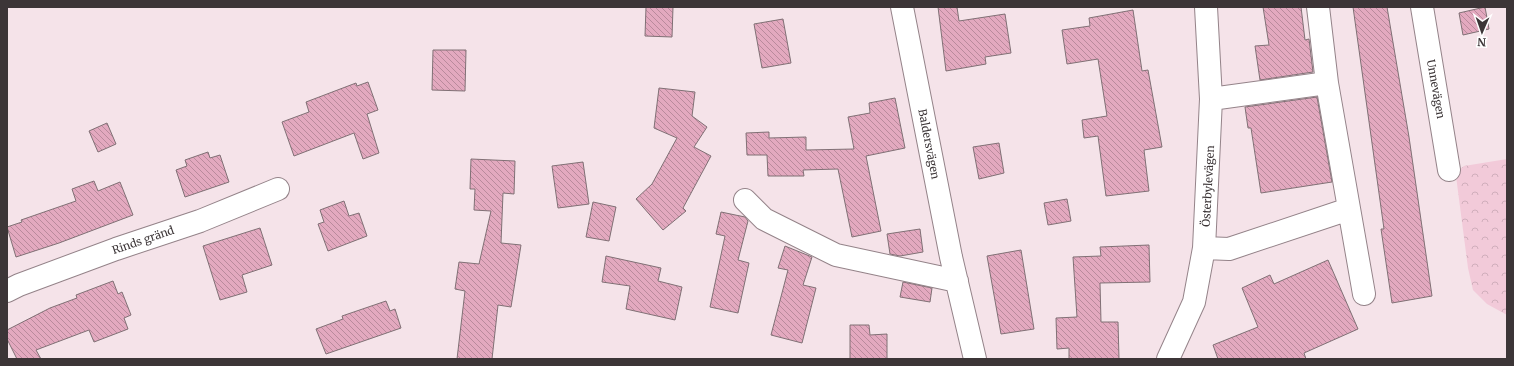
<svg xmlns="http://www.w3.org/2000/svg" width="1514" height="366" font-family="Merriweather,serif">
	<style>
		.forest { fill: url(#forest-crowns) }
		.building { fill: url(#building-back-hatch); stroke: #807075 }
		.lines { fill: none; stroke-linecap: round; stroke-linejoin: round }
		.street-casing { stroke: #948389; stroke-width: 24 }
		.street { stroke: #fff; stroke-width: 22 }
		.labels { text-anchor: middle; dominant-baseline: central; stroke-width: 3.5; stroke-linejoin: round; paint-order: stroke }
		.street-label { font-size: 11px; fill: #3c3537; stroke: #fff }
	</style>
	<defs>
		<pattern id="forest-crowns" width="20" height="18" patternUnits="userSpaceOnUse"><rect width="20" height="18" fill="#f2cad9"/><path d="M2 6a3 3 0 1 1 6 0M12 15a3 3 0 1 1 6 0" fill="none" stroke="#d0aebb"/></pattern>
		<pattern id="building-back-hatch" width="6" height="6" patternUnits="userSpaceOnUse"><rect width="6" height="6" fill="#e3a9bf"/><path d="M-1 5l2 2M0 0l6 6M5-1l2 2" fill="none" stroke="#b98a9c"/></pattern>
	</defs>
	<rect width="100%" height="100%" fill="#f5e3e9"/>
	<path class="forest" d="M 1507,159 L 1507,315 L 1487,304 L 1473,290 L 1468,268 L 1456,176 L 1459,170 L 1464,166 Z"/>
	<path class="building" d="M 646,7 L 673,7 L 672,37 L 645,36 Z
		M 938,7 L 957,7 L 959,21 L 1005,14 L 1011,53 L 985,57 L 986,64 L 946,71 Z
		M 1263,7 L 1301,7 L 1305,40 L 1309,39 L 1313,72 L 1260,80 L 1255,46 L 1269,45 Z
		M 1353,7 L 1387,7 L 1409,137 L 1432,296 L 1392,303 L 1381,229 L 1384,229 Z
		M 1485,7 L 1489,29 L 1463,35 L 1459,13 Z
		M 1133,10 L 1142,71 L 1148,70 L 1162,147 L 1144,150 L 1149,191 L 1106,196 L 1098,136 L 1084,138 L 1082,120 L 1107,116 L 1098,59 L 1067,64 L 1062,30 L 1090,26 L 1089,18 Z
		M 783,19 L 791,63 L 762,68 L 754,24 Z
		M 433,50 L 466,50 L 465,91 L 432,90 Z
		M 368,82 L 378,110 L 367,114 L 379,153 L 363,159 L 354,133 L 294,156 L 282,122 L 309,112 L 306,102 L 356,83 L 357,86 Z
		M 659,88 L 695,92 L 692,116 L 707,127 L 694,147 L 711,156 L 683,208 L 686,211 L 663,230 L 636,199 L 652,184 L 677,138 L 654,128 Z
		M 1317,97 L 1332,182 L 1261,193 L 1251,128 L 1248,128 L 1245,107 Z
		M 895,98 L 905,148 L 866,156 L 881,231 L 852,237 L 838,169 L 803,170 L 804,176 L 768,176 L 767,155 L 747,155 L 746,133 L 769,132 L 769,138 L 806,137 L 806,150 L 854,149 L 848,117 L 870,113 L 869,103 Z
		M 107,123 L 116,144 L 98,152 L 89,131 Z
		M 999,143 L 1004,173 L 979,179 L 973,147 Z
		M 208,152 L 210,158 L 220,155 L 229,182 L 185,197 L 176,170 L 187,166 L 185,160 Z
		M 471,159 L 515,161 L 514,194 L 503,193 L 501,243 L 521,245 L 511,307 L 498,305 L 492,359 L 457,359 L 465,291 L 455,289 L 459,262 L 479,264 L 491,211 L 474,210 L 475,189 L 470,189 Z
		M 583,162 L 589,204 L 558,208 L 552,166 Z
		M 94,181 L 98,191 L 120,182 L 133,215 L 59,243 L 16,257 L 7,227 L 22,222 L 21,220 L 76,201 L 72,189 Z
		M 1067,199 L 1071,221 L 1048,225 L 1044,203 Z
		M 344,201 L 349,216 L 359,213 L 367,236 L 328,251 L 318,224 L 324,222 L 320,210 Z
		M 593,202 L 616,207 L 609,241 L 586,237 Z
		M 721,212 L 745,217 L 748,221 L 738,260 L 749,263 L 738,313 L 710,307 L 725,236 L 716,234 Z
		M 260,228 L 272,265 L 242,275 L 247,292 L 220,300 L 203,246 Z
		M 920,229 L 923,252 L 900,256 L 890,254 L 887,234 Z
		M 1149,245 L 1150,282 L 1100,283 L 1101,322 L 1118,322 L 1119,359 L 1069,359 L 1069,348 L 1057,349 L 1056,318 L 1077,317 L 1073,257 L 1101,256 L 1100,247 Z
		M 785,246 L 812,257 L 803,285 L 816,288 L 802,343 L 771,335 L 788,270 L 778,268 Z
		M 1021,250 L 1034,329 L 1001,334 L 987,256 Z
		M 606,256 L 661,268 L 658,281 L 682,287 L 675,320 L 626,309 L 630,286 L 602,282 Z
		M 1328,260 L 1358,329 L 1304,353 L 1306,359 L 1218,359 L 1213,345 L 1258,327 L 1242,288 L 1270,275 L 1274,284 Z
		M 113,281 L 118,294 L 122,292 L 131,315 L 124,318 L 128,329 L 94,342 L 89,330 L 36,350 L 41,359 L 17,359 L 7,339 L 7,330 L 50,308 L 77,298 L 76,295 Z
		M 903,282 L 932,288 L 930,302 L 900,297 Z
		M 386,301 L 390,311 L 395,309 L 401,328 L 326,354 L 316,329 L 343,319 L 342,316 Z
		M 850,325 L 869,325 L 870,335 L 887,334 L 887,359 L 850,359 Z"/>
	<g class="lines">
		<g class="street-casing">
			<path id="street" d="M 902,7 L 951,257 L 975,359
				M 1422,7 L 1449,170
				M 1327,83 L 1364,294
				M 1211,99 L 1327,83 L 1318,7
				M 745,200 L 764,219 L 836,255 L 957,281
				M 1204,248 L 1229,249 L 1349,209
				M 7,291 L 19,285 L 116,249 L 200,221 L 278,189
				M 1168,359 L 1194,302 L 1204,248 L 1211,99 L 1206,7"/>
		</g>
		<use href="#street" class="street"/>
	</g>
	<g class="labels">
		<g class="street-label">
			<text transform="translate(1436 89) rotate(80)">Unnevägen</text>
			<text transform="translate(929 144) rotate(79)">Baldersvägen</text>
			<text transform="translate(1208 186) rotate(-87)">Österbylevägen</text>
			<text transform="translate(143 240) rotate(-19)">Rinds gränd</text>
		</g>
	</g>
	<rect width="1514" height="366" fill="none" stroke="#3c3537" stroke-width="16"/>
	<g transform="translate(1482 32) rotate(182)" stroke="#ffffff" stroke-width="3" paint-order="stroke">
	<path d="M0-3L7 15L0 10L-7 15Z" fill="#3c3537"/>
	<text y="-6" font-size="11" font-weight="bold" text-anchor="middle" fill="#3c3537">N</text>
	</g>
</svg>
